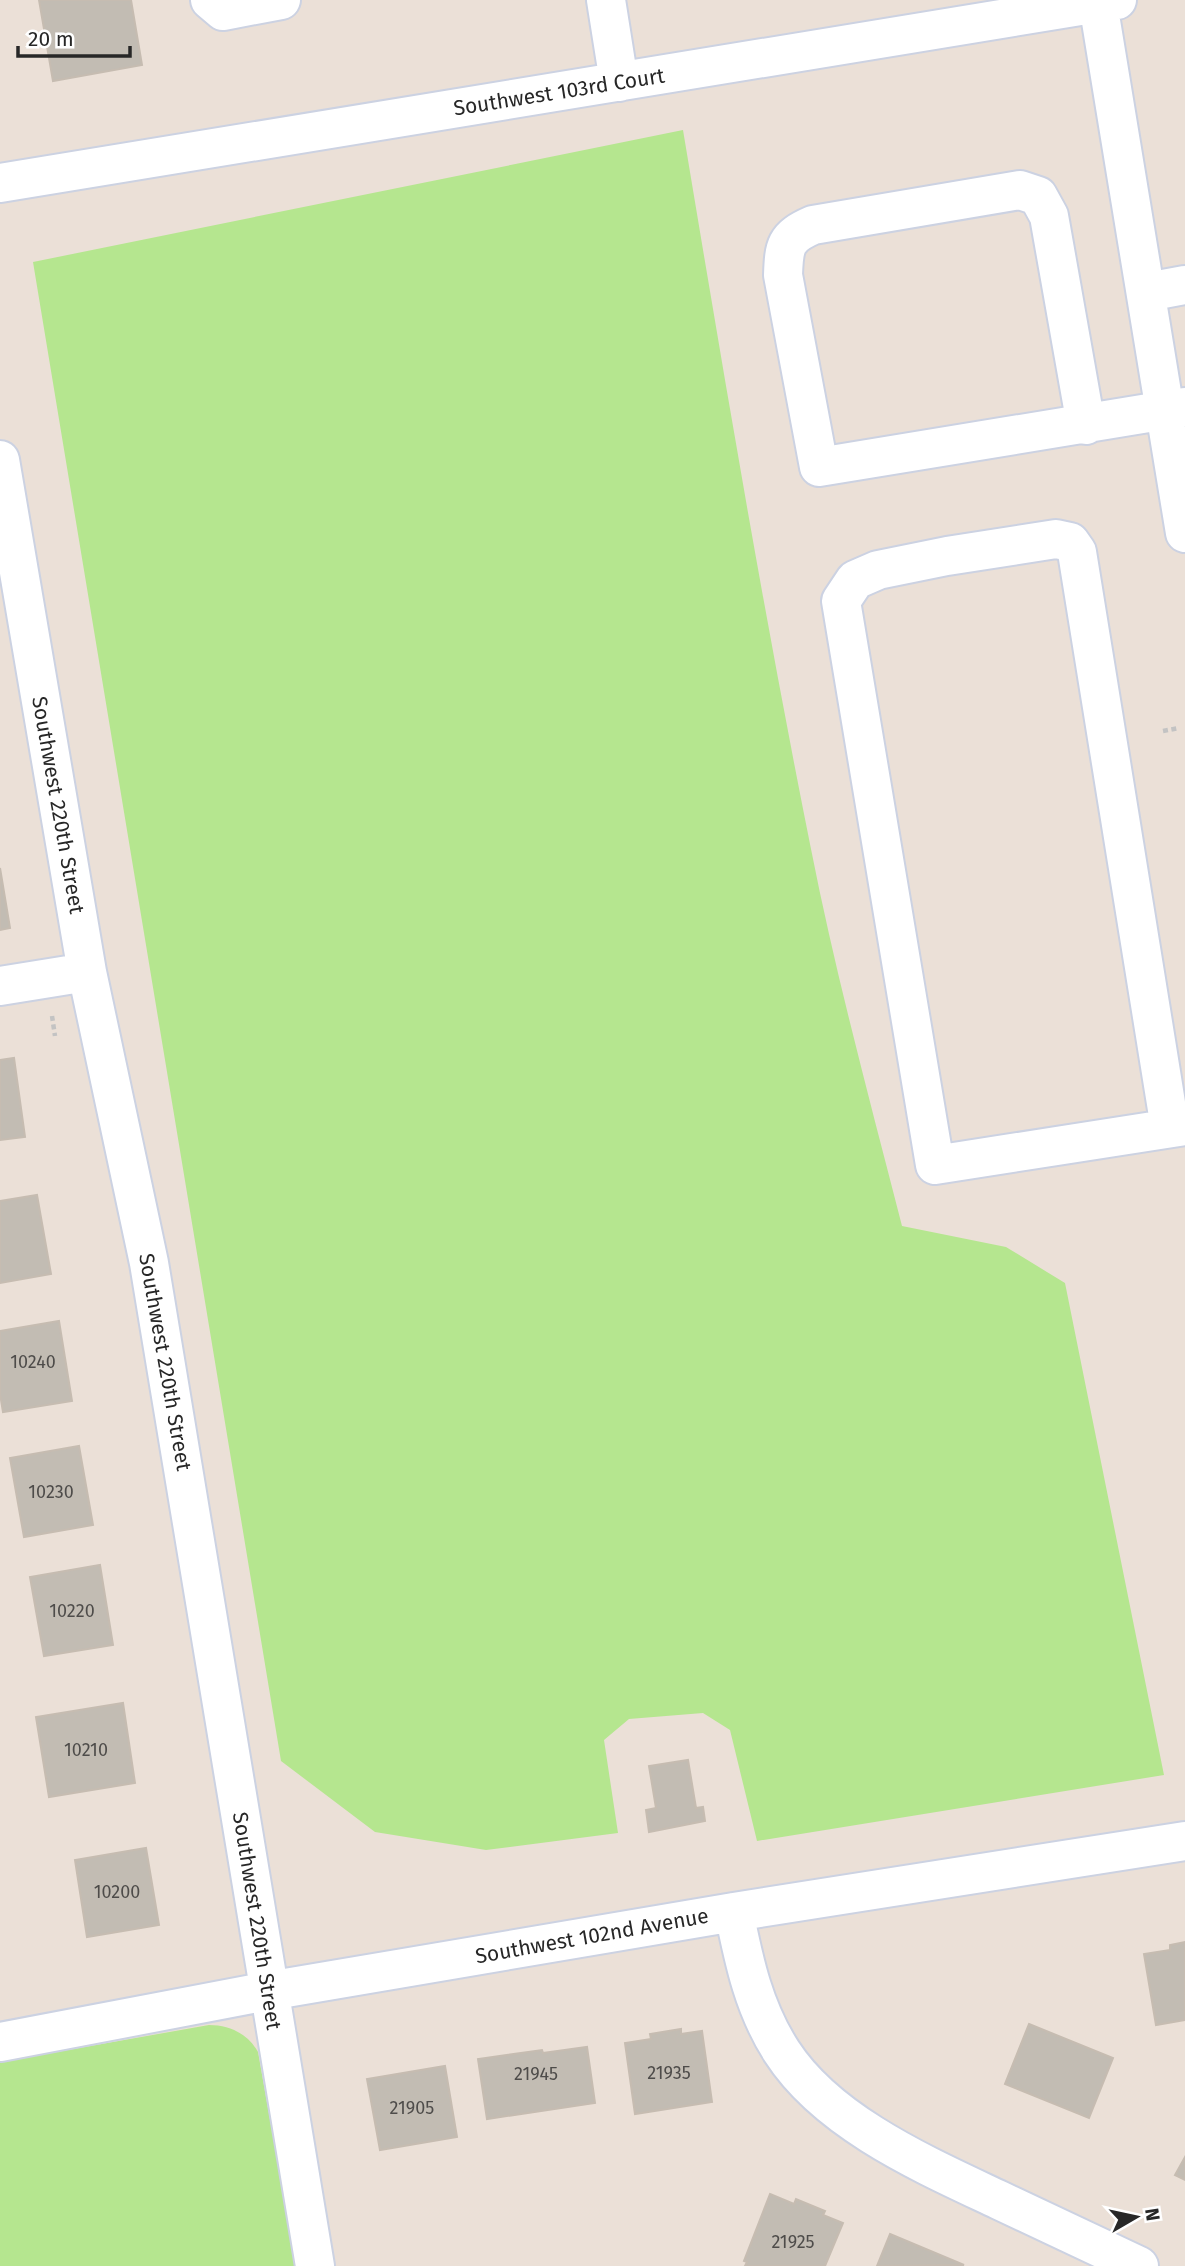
<svg xmlns="http://www.w3.org/2000/svg" width="1185" height="2266" font-family="'Fira Sans',sans-serif">
	<style>
		.green { fill: #b5e68f }
		.building { fill: #c2bcb3; stroke: #c6bcb1; stroke-width: 2 }
		.lines { fill: none; stroke-linecap: round; stroke-linejoin: round }
		.minor-casing { stroke: #ccd2e2; stroke-width: 42 }
		.path { stroke: #c3c3c3; stroke-width: 4.5; stroke-dasharray: 5 3.5; stroke-linecap: butt }
		.minor { stroke: #fff; stroke-width: 38 }
		.labels { text-anchor: middle; dominant-baseline: central; stroke-width: 5; stroke-linejoin: round; paint-order: stroke }
		.number-label { font-size: 18px; fill: #4e4c4a }
		.street-label { font-size: 21px; fill: #272727; stroke: #fff }
	</style>
	<rect width="100%" height="100%" fill="#ebe0d7"/>
	<path class="green" d="M 683,130 C 723,370 763,610 811,849 C 836,976 870,1101 902,1226 L 1006,1247 L 1065,1283 L 1164,1775 L 757,1841 L 730,1730 L 703,1713 L 629,1719 L 604,1740 L 618,1833 L 486,1850 L 375,1832 L 281,1761 L 33,262 Z
		M 209,2025 C 230,2025 248,2034 258,2052 L 296,2266 L 0,2266 L 0,2062 Z"/>
	<path class="building" d="M 39,0 L 131,0 L 142,65 L 53,81 Z
		M 0,868 L 10,928 L 0,930 Z
		M 14,1058 L 25,1137 L 0,1140 L 0,1060 Z
		M 37,1195 L 51,1274 L 0,1283 L 0,1201 Z
		M 59,1321 L 72,1401 L 3,1412 L 0,1394 L 0,1331 Z
		M 79,1446 L 93,1525 L 24,1537 L 10,1458 Z
		M 100,1565 L 113,1645 L 44,1656 L 30,1577 Z
		M 123,1703 L 135,1783 L 49,1797 L 36,1717 Z
		M 688,1760 L 696,1808 L 703,1807 L 705,1821 L 649,1832 L 646,1810 L 656,1808 L 649,1766 Z
		M 146,1848 L 159,1925 L 87,1937 L 75,1860 Z
		M 1185,1942 L 1185,2020 L 1156,2025 L 1144,1954 L 1170,1950 L 1170,1945 Z
		M 1029,2024 L 1113,2058 L 1089,2118 L 1005,2084 Z
		M 681,2029 L 681,2034 L 702,2031 L 712,2102 L 635,2114 L 625,2043 L 651,2039 L 650,2034 Z
		M 587,2047 L 595,2103 L 487,2119 L 478,2059 L 542,2050 L 543,2053 Z
		M 445,2066 L 457,2137 L 380,2150 L 367,2079 Z
		M 1185,2157 L 1185,2180 L 1175,2175 Z
		M 770,2194 L 794,2204 L 796,2199 L 825,2211 L 823,2215 L 843,2223 L 825,2266 L 745,2266 L 747,2262 L 744,2261 Z
		M 890,2234 L 964,2265 L 877,2266 Z"/>
	<g class="lines">
		<g class="minor-casing">
			<path id="minor" d="M 210,0 L 223,11 L 281,0
				M 606,0 L 619,82
				M 1098,3 L 1185,533
				M 0,183 L 1117,0
				M 1147,292 L 1185,285
				M 1086,425 L 1049,216 L 1038,196 L 1020,190 L 813,225 C 785,237 784,246 783,275 L 819,467 L 1185,407
				M 0,460 L 87,972 L 149,1263 L 315,2266
				M 0,986 L 87,972
				M 1170,1128 L 1077,552 L 1070,542 L 1056,539 L 947,556 L 878,570 L 855,580 L 841,601 L 935,1165 C 1018,1152 1102,1139 1185,1126
				M 734,1912 C 744,1962 754,2009 782,2052 C 828,2123 925,2165 999,2200 C 1046,2222 1093,2244 1139,2266
				M 0,2042 L 268,1991 L 734,1912 L 1185,1841"/>
		</g>
		<path class="path" d="M 1163,731 L 1179,728
			M 52,1016 L 55,1036"/>
		<use href="#minor" class="minor"/>
	</g>
	<g class="labels">
		<g class="number-label">
			<text x="33" y="1362">10240</text>
			<text x="51" y="1492">10230</text>
			<text x="72" y="1611">10220</text>
			<text x="86" y="1750">10210</text>
			<text x="117" y="1892">10200</text>
			<text x="669" y="2073">21935</text>
			<text x="536" y="2074">21945</text>
			<text x="412" y="2108">21905</text>
			<text x="793" y="2242">21925</text>
		</g>
		<g class="street-label">
			<text transform="translate(559 92) rotate(-9)">Southwest 103rd Court</text>
			<text transform="translate(58 805) rotate(80)">Southwest 220th Street</text>
			<text transform="translate(165 1362) rotate(80)">Southwest 220th Street</text>
			<text transform="translate(257 1921) rotate(81)">Southwest 220th Street</text>
			<text transform="translate(592 1936) rotate(-10)">Southwest 102nd Avenue</text>
		</g>
	</g>
	<g transform="translate(1136 2217) rotate(81)" stroke="#ffffff" stroke-width="5" paint-order="stroke">
	<path d="M0-5L12 26L0 18L-12 26Z" fill="#272727"/>
	<text y="-10" font-size="19" font-weight="bold" text-anchor="middle" fill="#272727">N</text>
	</g>
	<path d="M18 46v10h112v-10" fill="none" stroke="#272727" stroke-width="3.5"/>
	<text x="28" y="46" font-size="21" fill="#272727" stroke="#ffffff" stroke-width="5" paint-order="stroke">20 m</text>
</svg>
